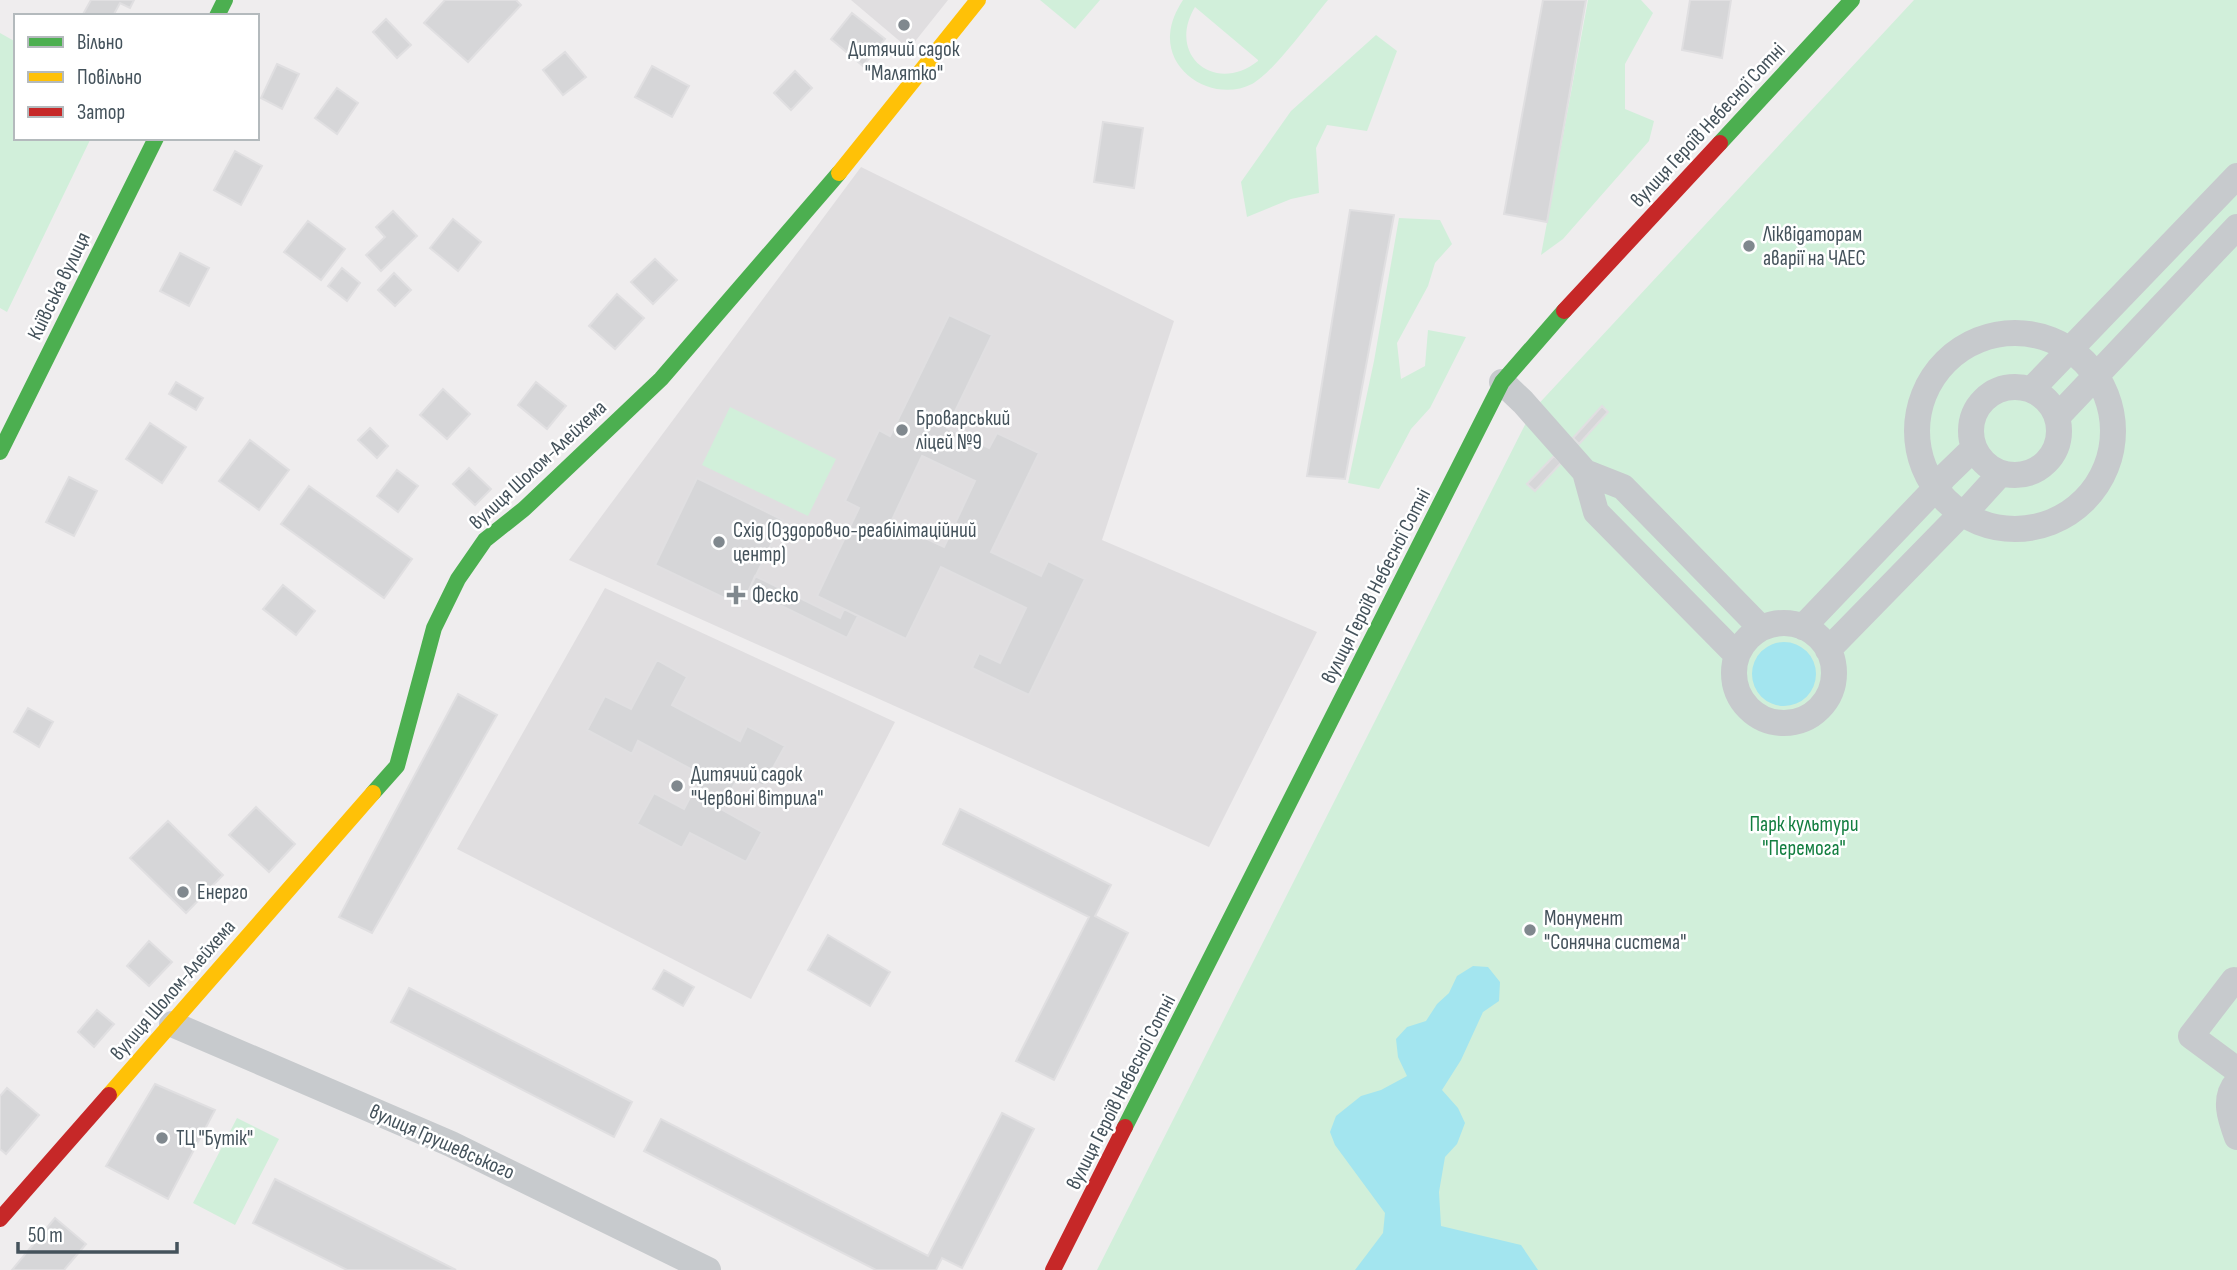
<svg xmlns="http://www.w3.org/2000/svg" width="2237" height="1270" font-family="'Sofia Sans Condensed',sans-serif">
	<style>
		.education { fill: #e0dee0 }
		.green { fill: #d1efda; fill-rule: evenodd }
		.water { fill: #a3e5ef }
		.building { fill: #d6d6d8; stroke: #e0dfe1; stroke-width: 2; fill-rule: evenodd }
		.lines { fill: none; stroke-linecap: round; stroke-linejoin: round }
		.street { stroke: #c7cacd; stroke-width: 26 }
		.fast { stroke: #4caf50; stroke-width: 16 }
		.slow { stroke: #ffc107; stroke-width: 16 }
		.jam { stroke: #c62828; stroke-width: 16 }
		.poi-dot { fill: #80888e; stroke: #fff; stroke-width: 2.5 }
		.labels { text-anchor: middle; dominant-baseline: central; stroke-width: 5; stroke-linejoin: round; paint-order: stroke }
		.poi-label { font-size: 21px; fill: #44525b; stroke: #fff; text-anchor: start }
		.street-label { font-size: 21px; fill: #44525b; stroke: #fff }
		.park-label { font-size: 21px; fill: #137e40; stroke: #fff }
	</style>
	<rect width="100%" height="100%" fill="#efedee"/>
	<path class="education" d="M 851,0 L 948,0 L 909,49 Z
		M 861,167 L 1174,321 L 1102,540 L 1317,632 L 1209,847 L 569,560 Z
		M 605,588 L 895,722 L 751,999 L 457,849 Z"/>
	<path class="green" d="M 1040,0 L 1100,0 L 1075,29 Z
		M 1183,0 L 1328,0 C 1311,20 1273,73 1252,84 C 1217,102 1168,76 1170,35 C 1171,21 1176,11 1183,0 ZM 1195,7 L 1258,60 L 1258,61 C 1215,95 1166,55 1195,7 Z
		M 1588,0 L 1641,0 L 1653,13 L 1625,64 L 1625,109 L 1654,121 L 1649,141 L 1563,239 L 1541,255 Z
		M 1914,0 L 2237,0 L 2237,1270 L 1097,1270 L 1532,411 Z
		M 0,33 L 16,42 L 16,138 L 91,138 L 7,312 L 0,308 Z
		M 1376,35 L 1397,51 L 1367,131 L 1327,125 L 1316,148 L 1319,193 L 1291,199 L 1247,217 L 1241,182 L 1291,111 Z
		M 1399,218 L 1440,220 L 1452,244 L 1435,263 L 1428,286 L 1397,343 L 1401,379 L 1425,366 L 1428,330 L 1466,337 L 1430,408 L 1411,429 L 1379,489 L 1348,483 L 1374,361 Z
		M 730,407 L 836,459 L 808,516 L 702,465 Z
		M 237,1118 L 279,1139 L 235,1225 L 193,1203 Z"/>
	<path class="water" d="M1752 674a32 32 0 1 1 64 0a32 32 0 1 1-64 0Z
		M 1473,966 L 1488,967 L 1500,982 L 1499,1001 L 1483,1012 L 1461,1060 L 1442,1090 L 1458,1108 L 1465,1123 L 1457,1144 L 1445,1157 L 1439,1192 L 1441,1226 L 1521,1245 L 1538,1270 L 1355,1270 L 1383,1233 L 1385,1213 L 1335,1145 L 1330,1132 L 1336,1116 L 1361,1096 L 1381,1090 L 1407,1076 L 1398,1057 L 1396,1039 L 1407,1027 L 1426,1021 L 1437,1004 L 1449,993 L 1457,976 Z"/>
	<path class="building" d="M 91,0 L 134,0 L 130,8 L 120,3 L 113,16 L 82,16 Z
		M 445,0 L 516,0 L 521,5 L 468,62 L 424,23 Z
		M 1543,0 L 1586,0 L 1547,222 L 1504,214 Z
		M 1690,0 L 1731,0 L 1722,58 L 1682,50 Z
		M 852,13 L 885,39 L 863,66 L 831,39 Z
		M 386,19 L 411,45 L 397,58 L 373,32 Z
		M 565,52 L 586,77 L 563,95 L 543,70 Z
		M 277,64 L 299,74 L 282,109 L 261,98 Z
		M 652,66 L 689,86 L 672,117 L 635,97 Z
		M 795,71 L 812,88 L 791,110 L 774,93 Z
		M 337,88 L 358,103 L 337,134 L 315,118 Z
		M 1103,122 L 1143,128 L 1134,188 L 1094,182 Z
		M 235,151 L 262,166 L 241,205 L 214,190 Z
		M 1350,210 L 1394,215 L 1345,479 L 1307,476 Z
		M 393,211 L 417,236 L 381,271 L 366,255 L 385,237 L 376,227 Z
		M 453,219 L 481,242 L 458,271 L 430,248 Z
		M 308,221 L 345,249 L 321,280 L 284,252 Z
		M 180,253 L 209,268 L 189,306 L 160,291 Z
		M 655,259 L 677,280 L 653,304 L 631,282 Z
		M 342,268 L 360,283 L 347,301 L 328,286 Z
		M 394,273 L 411,290 L 395,306 L 378,290 Z
		M 617,294 L 644,318 L 615,349 L 589,326 Z
		M 949,315 L 992,335 L 947,428 L 989,448 L 997,433 L 1039,453 L 991,552 L 1041,576 L 1048,561 L 1085,579 L 1029,695 L 972,668 L 979,653 L 1000,663 L 1026,608 L 941,567 L 906,639 L 817,596 L 859,508 L 845,501 L 879,430 L 890,436 ZM 922,456 L 975,481 L 944,547 L 891,522 Z
		M 176,382 L 203,398 L 196,410 L 169,394 Z
		M 536,382 L 566,406 L 547,429 L 518,405 Z
		M 443,389 L 470,414 L 447,439 L 420,415 Z
		M 1602,406 L 1608,412 L 1579,444 L 1573,438 Z
		M 150,423 L 186,447 L 162,483 L 126,459 Z
		M 370,428 L 388,446 L 377,458 L 358,440 Z
		M 250,440 L 289,470 L 259,510 L 219,481 Z
		M 1554,456 L 1561,463 L 1535,491 L 1527,484 Z
		M 469,468 L 491,489 L 475,505 L 453,484 Z
		M 397,470 L 418,486 L 398,512 L 377,496 Z
		M 69,477 L 97,491 L 74,536 L 46,522 Z
		M 697,478 L 783,520 L 741,606 L 655,565 Z
		M 309,486 L 412,559 L 384,598 L 281,524 Z
		M 755,576 L 840,618 L 844,609 L 858,616 L 847,638 L 749,590 Z
		M 283,585 L 315,611 L 296,635 L 263,609 Z
		M 657,660 L 687,677 L 672,705 L 740,741 L 747,726 L 785,746 L 763,786 L 740,774 L 721,809 L 762,832 L 746,862 L 690,833 L 682,848 L 637,824 L 654,793 L 684,809 L 702,775 L 638,741 L 632,754 L 587,730 L 605,696 L 631,709 Z
		M 458,694 L 497,715 L 372,933 L 339,917 Z
		M 28,708 L 53,722 L 39,747 L 14,732 Z
		M 256,807 L 295,844 L 269,872 L 229,835 Z
		M 960,809 L 1111,885 L 1095,916 L 1128,933 L 1054,1080 L 1016,1061 L 1089,917 L 943,844 Z
		M 168,821 L 223,875 L 186,913 L 130,858 Z
		M 828,935 L 890,972 L 870,1006 L 808,970 Z
		M 149,941 L 172,962 L 149,986 L 127,966 Z
		M 664,970 L 694,987 L 683,1006 L 653,989 Z
		M 409,988 L 632,1102 L 614,1137 L 391,1022 Z
		M 97,1010 L 114,1024 L 94,1047 L 78,1032 Z
		M 155,1084 L 215,1110 L 168,1199 L 106,1166 Z
		M 7,1088 L 39,1115 L 6,1154 L 0,1149 L 0,1096 Z
		M 1002,1113 L 1034,1129 L 962,1268 L 942,1258 L 936,1270 L 876,1270 L 644,1151 L 661,1119 L 928,1256 Z
		M 275,1179 L 456,1270 L 347,1270 L 253,1223 Z
		M 55,1218 L 86,1244 L 64,1270 L 12,1270 Z"/>
	<g class="lines">
		<path class="street" d="M1917 431a98 98 0 1 1 196 0a98 98 0 1 1-196 0Z
			M 1502,382 L 1523,402 L 1585,472 L 1596,512 L 1737,655
			M1971 431a44 44 0 1 1 88 0a44 44 0 1 1-88 0Z
			M 2031,390 L 2237,176
			M 2057,417 L 2237,227
			M 1585,472 L 1623,487 L 1761,628
			M1734 673a50 50 0 1 1 100 0a50 50 0 1 1-100 0Z
			M 1803,627 L 1935,489 L 1943,478 L 1974,448
			M 1828,650 L 1961,514 L 1971,506 L 2001,473
			M 2237,984 L 2234,980 L 2191,1036 L 2237,1070
			M 172,1024 L 451,1144 L 708,1270
			M 2237,1082 C 2223,1098 2230,1118 2237,1137"/>
		<path class="fast" d="M 217,16 L 225,0
			M 1720,143 L 1852,0
			M 0,452 L 156,138
			M 373,793 L 397,766 L 434,628 L 458,579 L 485,540 L 524,509 L 661,379 L 839,173
			M 1125,1127 L 1502,382 L 1564,311"/>
		<path class="slow" d="M 839,173 L 978,0
			M 109,1095 L 373,793"/>
		<path class="jam" d="M 1564,311 L 1720,143
			M 0,1219 L 109,1095
			M 1053,1270 L 1125,1127"/>
	</g>
	<g class="poi-dot">
		<circle cx="904" cy="25" r="7"/>
		<circle cx="1749" cy="246" r="7"/>
		<circle cx="902" cy="430" r="7"/>
		<circle cx="719" cy="542" r="7"/>
		<path d="M732.5 584.5h7v7h7v7h-7v7h-7v-7h-7v-7h7z"/>
		<circle cx="677" cy="786" r="7"/>
		<circle cx="183" cy="892" r="7"/>
		<circle cx="1530" cy="930" r="7"/>
		<circle cx="162" cy="1138" r="7"/>
	</g>
	<g class="labels">
		<g class="poi-label">
			<text x="904" y="49" text-anchor="middle">Дитячий садок<tspan x="904" dy="24">"Малятко"</tspan></text>
			<text x="1763" y="234">Ліквідаторам<tspan x="1763" dy="24">аварії на ЧАЕС</tspan></text>
			<text x="916" y="418">Броварський<tspan x="916" dy="24">ліцей №9</tspan></text>
			<text x="733" y="530">Схід (Оздоровчо-реабілітаційний<tspan x="733" dy="24">центр)</tspan></text>
			<text x="752" y="595">Феско</text>
			<text x="691" y="774">Дитячий садок<tspan x="691" dy="24">"Червоні вітрила"</tspan></text>
			<text x="197" y="892">Енерго</text>
			<text x="1544" y="918">Монумент<tspan x="1544" dy="24">"Сонячна система"</tspan></text>
			<text x="176" y="1138">ТЦ "Бутік"</text>
		</g>
		<g class="street-label">
			<text transform="translate(1708 125) rotate(-47)">вулиця Героїв Небесної Сотні</text>
			<text transform="translate(59 286) rotate(-64)">Київська вулиця</text>
			<text transform="translate(538 465) rotate(-43)">вулиця Шолом-Алейхема</text>
			<text transform="translate(1376 586) rotate(-63)">вулиця Героїв Небесної Сотні</text>
			<text transform="translate(173 990) rotate(-49)">вулиця Шолом-Алейхема</text>
			<text transform="translate(1121 1092) rotate(-63)">вулиця Героїв Небесної Сотні</text>
			<text transform="translate(442 1142) rotate(24)">вулиця Грушевського</text>
		</g>
		<g class="park-label">
			<text x="1804" y="824">Парк культури<tspan x="1804" dy="24">"Перемога"</tspan></text>
		</g>
	</g>
	<rect x="14" y="14" width="245" height="126" fill="#ffffff" stroke="#b4babd" stroke-width="2"/>
	<rect x="28" y="37" width="35" height="10" fill="#4caf50" stroke="#b4babd" stroke-width="2"/>
	<text x="77" y="49" font-size="21" fill="#44525b">Вільно</text>
	<rect x="28" y="72" width="35" height="10" fill="#ffc107" stroke="#b4babd" stroke-width="2"/>
	<text x="77" y="84" font-size="21" fill="#44525b">Повільно</text>
	<rect x="28" y="107" width="35" height="10" fill="#c62828" stroke="#b4babd" stroke-width="2"/>
	<text x="77" y="119" font-size="21" fill="#44525b">Затор</text>
	<path d="M18 1242v10h159v-10" fill="none" stroke="#44525b" stroke-width="3.5"/>
	<text x="28" y="1242" font-size="21" fill="#44525b" stroke="#ffffff" stroke-width="5" paint-order="stroke">50 m</text>
</svg>
